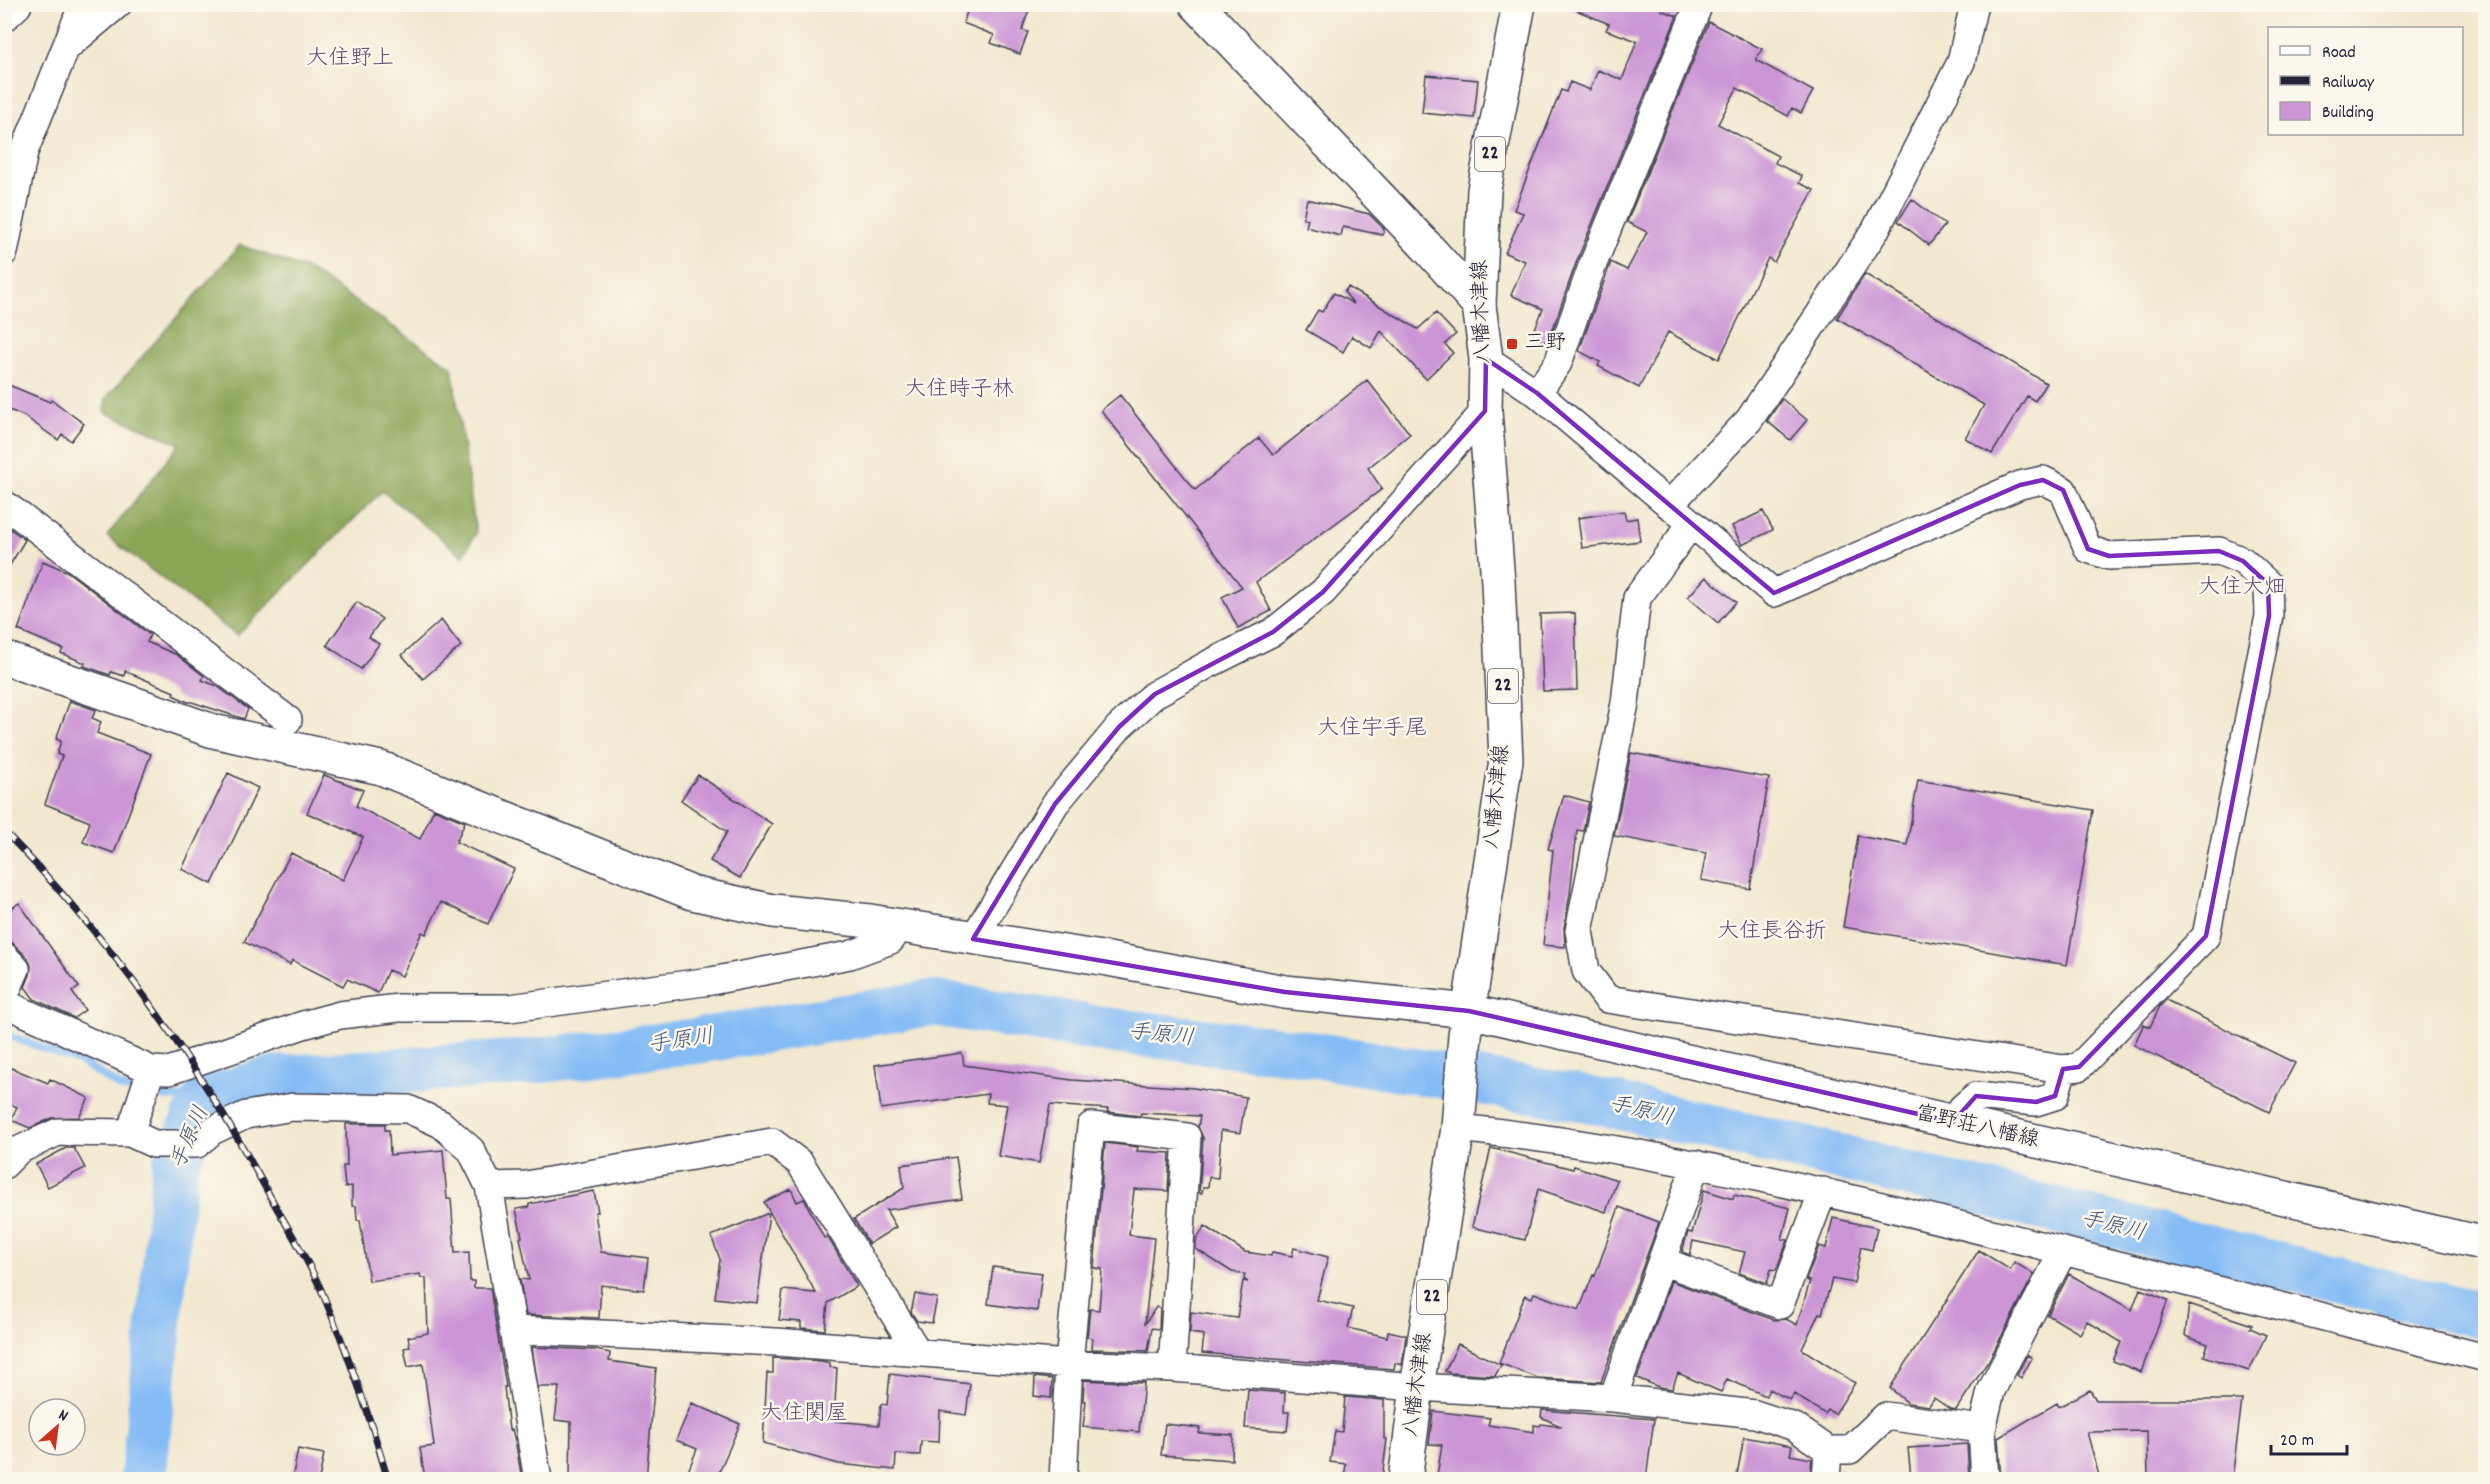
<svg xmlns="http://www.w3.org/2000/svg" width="2490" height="1484" font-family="Dekko,'Klee One',sans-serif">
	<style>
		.forest { fill: #8ca659; stroke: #57644a; stroke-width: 1.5 }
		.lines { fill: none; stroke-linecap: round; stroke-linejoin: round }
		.stream { stroke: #85bcf5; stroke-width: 8 }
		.river { stroke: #85bcf5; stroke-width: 46 }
		.building { fill: #cc96d6 }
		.minor-casing { stroke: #414051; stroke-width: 30 }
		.tertiary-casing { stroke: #414051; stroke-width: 36 }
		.secondary-casing { stroke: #414051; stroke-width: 36 }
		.primary-casing { stroke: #414051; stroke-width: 36 }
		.motorway-casing { stroke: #414051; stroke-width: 36 }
		.minor { stroke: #fff; stroke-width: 27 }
		.tertiary { stroke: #fff; stroke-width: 33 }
		.secondary { stroke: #fff; stroke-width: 33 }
		.primary { stroke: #fff; stroke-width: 33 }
		.motorway { stroke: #fff; stroke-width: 33 }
		.rail-casing { stroke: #22223b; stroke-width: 7 }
		.rail { stroke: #fbf7ec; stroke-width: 4.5; stroke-dasharray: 14; stroke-linecap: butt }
		.marked { fill: none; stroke: #7b2cbf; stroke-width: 4.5; stroke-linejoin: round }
		.poi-dot { fill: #c8321e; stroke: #fbf7ec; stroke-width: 2 }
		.labels { text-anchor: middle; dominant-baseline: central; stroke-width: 5; stroke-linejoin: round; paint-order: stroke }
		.shield { fill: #fbf7ec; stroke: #636270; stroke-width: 1.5 }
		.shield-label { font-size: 20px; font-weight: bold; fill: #22223b }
		.street-label { font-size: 21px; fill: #22223b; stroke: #fbf7ec }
		.poi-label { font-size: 21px; fill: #22223b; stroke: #fbf7ec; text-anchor: start }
		.neighbourhood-label { font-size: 22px; fill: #5e4b71; stroke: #fbf7ec }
		.water-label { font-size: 22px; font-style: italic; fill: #45587c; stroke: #fbf7ec }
	</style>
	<rect width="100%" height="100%" fill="#fbf7ec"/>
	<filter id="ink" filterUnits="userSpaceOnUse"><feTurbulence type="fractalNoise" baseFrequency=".0167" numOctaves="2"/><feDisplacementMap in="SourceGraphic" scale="12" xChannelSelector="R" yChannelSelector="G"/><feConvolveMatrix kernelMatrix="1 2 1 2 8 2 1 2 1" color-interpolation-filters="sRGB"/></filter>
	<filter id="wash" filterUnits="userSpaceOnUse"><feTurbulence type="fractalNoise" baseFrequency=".008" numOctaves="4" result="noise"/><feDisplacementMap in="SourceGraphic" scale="24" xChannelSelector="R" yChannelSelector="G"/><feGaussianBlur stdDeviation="1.35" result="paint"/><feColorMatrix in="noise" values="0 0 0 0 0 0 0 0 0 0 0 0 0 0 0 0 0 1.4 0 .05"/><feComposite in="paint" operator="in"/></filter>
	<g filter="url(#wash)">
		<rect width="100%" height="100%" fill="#f2e8cf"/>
		<path class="forest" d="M 240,245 L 311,271 L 452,367 L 476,533 L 463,556 L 382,491 L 237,636 L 107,536 L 180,444 L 104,412 L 106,398 Z"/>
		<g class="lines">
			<path class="stream" d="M 4,1034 L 81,1062 L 122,1088 L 168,1097 L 206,1099"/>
			<path class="river" d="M 143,1480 L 175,1166 L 194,1120 L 206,1099 L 273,1079 L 527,1062 L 697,1041 L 932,1003 L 1106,1030 L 1291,1051 L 1587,1099 L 1839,1157 L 2486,1317"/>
		</g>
		<g id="blocks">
			<path class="building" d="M 970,4 L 1031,4 L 1022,30 L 1028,32 L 1020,54 L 991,43 L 994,35 L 963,23 Z
				M 1562,4 L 1663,4 L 1661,10 L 1677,16 L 1576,263 L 1548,343 L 1532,336 L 1543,309 L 1511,295 L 1525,261 L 1505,253 L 1523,213 L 1514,210 L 1561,90 L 1566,92 L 1570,82 L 1590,90 L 1598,70 L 1622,80 L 1637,41 L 1606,30 L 1609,24 Z
				M 1709,22 L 1762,49 L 1756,60 L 1813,91 L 1801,113 L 1792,108 L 1788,116 L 1737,88 L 1718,124 L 1778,156 L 1775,163 L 1802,176 L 1799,183 L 1814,190 L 1774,262 L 1768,258 L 1719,359 L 1668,332 L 1639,388 L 1598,366 L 1600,362 L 1579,351 L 1611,262 L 1627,270 L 1647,232 L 1627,222 Z
				M 1426,75 L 1478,80 L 1474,118 L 1422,113 Z
				M 1307,199 L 1369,214 L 1384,229 L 1383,235 L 1343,227 L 1341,236 L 1306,227 L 1308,219 L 1303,218 Z
				M 1912,199 L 1945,225 L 1929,245 L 1898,221 Z
				M 1865,274 L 2046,383 L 2035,401 L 2027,396 L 1992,454 L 1965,438 L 1984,405 L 1837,318 Z
				M 1348,287 L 1418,329 L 1436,313 L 1456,334 L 1445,344 L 1453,353 L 1426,379 L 1381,331 L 1371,348 L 1352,336 L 1343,352 L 1306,330 L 1318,310 L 1322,312 L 1334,293 L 1354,304 L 1344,292 Z
				M 1367,380 L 1410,434 L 1368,468 L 1382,489 L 1256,582 L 1271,611 L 1238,628 L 1222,597 L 1242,587 L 1101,410 L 1120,395 L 1195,490 L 1259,438 L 1273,455 Z
				M 4,383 L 50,402 L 52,400 L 84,424 L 71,441 L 62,434 L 58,440 L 24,416 L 4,408 Z
				M 1782,399 L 1807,420 L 1790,440 L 1767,421 Z
				M 1624,511 L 1626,520 L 1637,518 L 1640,541 L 1582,548 L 1578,518 Z
				M 1763,511 L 1773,530 L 1742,545 L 1732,526 Z
				M 4,524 L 25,540 L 4,575 Z
				M 43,561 L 68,572 L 150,635 L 147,642 L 177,655 L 204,676 L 202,680 L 217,686 L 248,709 L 244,719 L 192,702 L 188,702 L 173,695 L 174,692 L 125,671 L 124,676 L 111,672 L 110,675 L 84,666 L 85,663 L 61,653 L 63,649 L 18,630 Z
				M 1706,577 L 1736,602 L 1718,623 L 1688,597 Z
				M 357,602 L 382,619 L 369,637 L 379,644 L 361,669 L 327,645 Z
				M 1575,613 L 1577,690 L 1543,691 L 1540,614 Z
				M 441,620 L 461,646 L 423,679 L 402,655 Z
				M 70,701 L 96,710 L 92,718 L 101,722 L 97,733 L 151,754 L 114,853 L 83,842 L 90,822 L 45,804 L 62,756 L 57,754 L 61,741 L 56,739 Z
				M 1631,753 L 1769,778 L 1750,889 L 1701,880 L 1706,853 L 1614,836 Z
				M 228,773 L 258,788 L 212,884 L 182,869 Z
				M 324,775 L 363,790 L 356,806 L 420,839 L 434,809 L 465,822 L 456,842 L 514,869 L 488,924 L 441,902 L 426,934 L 422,932 L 402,976 L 388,970 L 378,993 L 347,979 L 343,986 L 292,960 L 290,965 L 244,942 L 291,853 L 343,880 L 363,837 L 307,813 Z
				M 698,775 L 772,824 L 740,878 L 710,861 L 727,832 L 681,800 Z
				M 1918,780 L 2093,810 L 2067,965 L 1843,927 L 1858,836 L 1907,845 Z
				M 1564,795 L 1589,802 L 1583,831 L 1577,830 L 1570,894 L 1564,928 L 1565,947 L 1543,945 L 1553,850 L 1548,849 Z
				M 19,903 L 79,987 L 72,992 L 85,1010 L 74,1018 L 34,999 L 25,987 L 30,975 L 31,966 L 28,958 L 4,935 L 4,914 Z
				M 2166,1000 L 2295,1063 L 2269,1112 L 2134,1045 L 2144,1024 L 2150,1027 L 2160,1006 Z
				M 962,1053 L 964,1065 L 1072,1080 L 1194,1088 L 1246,1097 L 1240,1133 L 1221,1130 L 1218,1178 L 1209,1177 L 1208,1187 L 1203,1187 L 1202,1193 L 1199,1193 L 1203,1138 L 1198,1127 L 1200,1116 L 1141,1113 L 1140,1116 L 1107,1112 L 1108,1109 L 1050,1105 L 1039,1163 L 998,1156 L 1007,1105 L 987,1103 L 988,1094 L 881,1109 L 875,1065 Z
				M 4,1065 L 48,1083 L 50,1079 L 89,1098 L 79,1117 L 52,1118 L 30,1128 L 11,1120 L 17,1107 L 4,1101 Z
				M 346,1124 L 385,1124 L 385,1130 L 389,1130 L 390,1155 L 443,1150 L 447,1199 L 451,1199 L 455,1253 L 469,1252 L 470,1281 L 474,1281 L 474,1288 L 490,1288 L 506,1387 L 504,1387 L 509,1430 L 512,1429 L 516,1445 L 522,1479 L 425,1479 L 420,1448 L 434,1446 L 423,1364 L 408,1367 L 404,1348 L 410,1347 L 408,1337 L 428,1333 L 426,1278 L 421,1278 L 420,1274 L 369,1281 L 360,1220 L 357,1220 L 356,1206 L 352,1206 L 352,1186 L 345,1187 L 343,1166 L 347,1166 Z
				M 1105,1143 L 1138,1147 L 1137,1151 L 1170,1153 L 1168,1191 L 1134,1189 L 1129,1235 L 1154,1238 L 1145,1324 L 1156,1307 L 1160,1308 L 1159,1329 L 1152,1328 L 1148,1351 L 1091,1349 L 1092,1338 L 1087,1337 L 1090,1309 L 1099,1310 L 1102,1269 L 1094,1268 Z
				M 66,1148 L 74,1148 L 85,1168 L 48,1187 L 36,1164 Z
				M 1491,1148 L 1573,1169 L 1574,1166 L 1617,1180 L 1606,1212 L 1538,1189 L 1525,1240 L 1472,1227 Z
				M 956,1157 L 962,1199 L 886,1210 L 896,1227 L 869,1244 L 854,1219 L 904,1188 L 901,1165 Z
				M 791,1189 L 797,1202 L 804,1199 L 824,1238 L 827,1236 L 857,1286 L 828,1303 L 825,1330 L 801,1328 L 801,1322 L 779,1320 L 783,1290 L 816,1293 L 764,1202 Z
				M 1704,1190 L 1733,1199 L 1734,1195 L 1790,1208 L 1782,1239 L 1788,1240 L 1776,1270 L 1771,1269 L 1767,1283 L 1739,1273 L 1745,1252 L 1693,1241 L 1690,1255 L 1682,1252 L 1688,1232 L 1692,1233 Z
				M 594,1191 L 598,1212 L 595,1212 L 601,1252 L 648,1258 L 644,1290 L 601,1285 L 599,1318 L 526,1315 L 520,1279 L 529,1280 L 520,1238 L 522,1237 L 516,1209 L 529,1207 L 529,1204 Z
				M 1619,1207 L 1659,1222 L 1601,1382 L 1538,1378 L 1499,1363 L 1525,1295 L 1532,1298 L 1534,1293 L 1579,1310 L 1593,1275 L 1595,1276 Z
				M 769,1213 L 757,1303 L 715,1298 L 720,1259 L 711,1236 Z
				M 1833,1218 L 1877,1228 L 1872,1250 L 1861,1247 L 1854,1283 L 1832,1279 L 1822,1314 L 1819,1313 L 1802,1349 L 1855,1383 L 1835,1414 L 1828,1410 L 1825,1414 L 1794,1394 L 1790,1400 L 1769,1389 L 1766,1396 L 1727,1379 L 1721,1392 L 1678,1373 L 1672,1389 L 1659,1387 L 1637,1378 L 1671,1281 L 1774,1320 L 1786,1319 L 1797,1325 L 1810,1281 L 1806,1280 L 1819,1246 L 1826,1248 Z
				M 1205,1226 L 1245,1252 L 1271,1256 L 1272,1252 L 1292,1256 L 1294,1248 L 1328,1257 L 1317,1300 L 1353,1308 L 1348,1328 L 1387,1337 L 1388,1331 L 1406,1335 L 1402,1365 L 1395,1363 L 1394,1369 L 1202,1353 L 1204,1335 L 1190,1333 L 1191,1312 L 1237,1318 L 1243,1281 L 1248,1282 L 1244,1279 L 1245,1274 L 1232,1272 L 1196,1249 L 1196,1240 Z
				M 1979,1250 L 2010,1270 L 2014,1262 L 2034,1274 L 1989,1360 L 1956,1410 L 1950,1409 L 1934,1398 L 1929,1406 L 1908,1403 L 1890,1388 Z
				M 993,1267 L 1042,1273 L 1037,1311 L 988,1304 Z
				M 2069,1274 L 2132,1310 L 2140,1289 L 2168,1300 L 2141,1372 L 2113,1361 L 2121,1342 L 2087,1321 L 2080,1334 L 2048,1315 Z
				M 915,1294 L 937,1298 L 932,1323 L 917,1321 L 911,1312 Z
				M 2189,1304 L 2252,1325 L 2250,1328 L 2266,1335 L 2249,1371 L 2204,1356 L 2208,1344 L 2185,1336 Z
				M 1458,1344 L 1501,1365 L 1495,1376 L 1450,1373 L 1445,1371 Z
				M 532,1347 L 596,1350 L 610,1353 L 609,1361 L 656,1368 L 646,1479 L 621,1479 L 621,1476 L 570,1475 L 571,1422 L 555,1420 L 559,1387 L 538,1387 Z
				M 2027,1355 L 2032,1358 L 2021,1378 L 2017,1375 Z
				M 773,1358 L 822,1361 L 830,1363 L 830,1367 L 837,1368 L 834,1421 L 879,1425 L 881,1404 L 887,1405 L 890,1374 L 970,1384 L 966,1415 L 940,1411 L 939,1442 L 921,1441 L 920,1455 L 896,1454 L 895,1470 L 839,1464 L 763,1443 L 767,1373 L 773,1373 Z
				M 1035,1377 L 1052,1379 L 1051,1398 L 1034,1396 Z
				M 1084,1380 L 1144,1383 L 1139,1432 L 1083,1427 L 1086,1401 L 1083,1401 Z
				M 1248,1390 L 1285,1393 L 1284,1412 L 1289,1412 L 1287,1431 L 1245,1428 Z
				M 2090,1390 L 2096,1400 L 2242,1400 L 2232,1479 L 2148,1479 L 2147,1431 L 2087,1432 L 2100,1479 L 2001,1479 L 1998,1438 L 2057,1403 L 2059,1407 Z
				M 1345,1397 L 1384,1400 L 1384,1439 L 1387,1439 L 1382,1479 L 1344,1479 L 1346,1464 L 1330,1462 L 1335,1431 L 1342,1432 Z
				M 692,1403 L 740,1424 L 716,1479 L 700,1479 L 687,1474 L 697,1449 L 676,1440 Z
				M 1542,1410 L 1654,1419 L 1646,1479 L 1505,1479 L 1476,1475 L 1475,1479 L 1439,1479 L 1439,1475 L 1437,1475 L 1442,1445 L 1429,1444 L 1433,1411 L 1490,1418 L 1488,1425 L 1534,1432 L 1534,1425 L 1540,1426 L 1541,1424 L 1562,1427 L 1541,1417 Z
				M 1165,1424 L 1200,1428 L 1199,1433 L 1233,1435 L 1232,1460 L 1161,1455 Z
				M 1744,1437 L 1792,1446 L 1790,1455 L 1812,1459 L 1810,1479 L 1759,1479 L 1737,1475 Z
				M 1967,1444 L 1969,1479 L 1964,1479 L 1964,1477 L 1934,1479 L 1911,1478 L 1908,1448 Z
				M 298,1449 L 324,1454 L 319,1479 L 292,1479 Z"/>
		</g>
	</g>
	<g filter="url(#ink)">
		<use href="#blocks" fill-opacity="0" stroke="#414051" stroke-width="1.5"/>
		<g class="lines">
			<g class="minor-casing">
				<path id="minor" d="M 68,46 L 118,4
					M 4,252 L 24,152 L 83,4
					M 1486,359 L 1537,393 L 1774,593 L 2020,485 L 2043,480 L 2063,490 L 2088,549 L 2109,556 L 2219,551 L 2243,561 L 2268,584 L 2269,616 L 2206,936 L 2079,1067 L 2063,1069 L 1607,999 L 1586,971 L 1579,931 L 1625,703 L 1637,598 L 1691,524
					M 1537,393 L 1558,363 L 1591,269 L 1699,4
					M 4,504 L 288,720
					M 1669,505 L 1749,420 L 1875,231 L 1961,62 L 1974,4
					M 973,939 L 1055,804 L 1119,727 L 1155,694 L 1209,664 L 1273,632 L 1323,592 L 1485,411
					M 4,956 L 16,969 L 4,997
					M 4,1003 L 151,1070
					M 1953,1122 L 1962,1108 L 1976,1096 L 2036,1102 L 2055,1096 L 2063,1069
					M 1458,1128 C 1662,1149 1862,1200 2059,1250 C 2201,1287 2344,1321 2486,1358
					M 130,1133 L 151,1070 L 169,1071 L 303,1025 L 340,1015 L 399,1008 L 510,1008 L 711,981 L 850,955 L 891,940 L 900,926
					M 4,1165 L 19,1150 L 58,1132 L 130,1133 L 154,1144 L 197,1144 L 212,1131 L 246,1115 L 293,1107 L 408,1109 L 441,1124 L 471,1150 L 489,1186 L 538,1480
					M 489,1186 L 526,1185 L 772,1142 L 800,1163 L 917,1351
					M 1662,1261 L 1780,1305 L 1823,1191
					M 514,1330 L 776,1342 L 1069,1364 L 1172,1368 L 1417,1387 L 1613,1398 L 1755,1414 L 1795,1427 L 1828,1450 L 1850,1450 L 1886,1416 L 1982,1429
					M 1613,1398 L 1696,1164
					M 1063,1480 L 1069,1364 L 1091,1126 L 1187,1137 L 1172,1368
					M 1826,1480 L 1828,1450
					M 1985,1480 L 1982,1429 L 1991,1391 L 2063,1251"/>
			</g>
			<g class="tertiary-casing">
				<path id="tertiary" d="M 1196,4 L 1427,247 L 1479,305
					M 4,658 L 213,731 L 381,768 L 692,893 L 773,911 L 870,921 L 1108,959 L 1285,992 L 1469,1011"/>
			</g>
			<g class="secondary-casing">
				<path id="secondary" d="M 1469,1011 L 2486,1244"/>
			</g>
			<g class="primary-casing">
				<path id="primary" d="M 1405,1480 L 1417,1387 L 1458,1128 L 1465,1035 L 1506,760 L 1498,582 L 1485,411 L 1486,359 L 1479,305 L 1484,190 L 1519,4"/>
			</g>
			<g class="motorway-casing">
				<path id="motorway" d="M 4,14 L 15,4"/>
			</g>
			<use href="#minor" class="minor"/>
			<use href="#tertiary" class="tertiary"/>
			<use href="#secondary" class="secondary"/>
			<use href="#primary" class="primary"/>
			<use href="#motorway" class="motorway"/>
			<g class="rail-casing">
				<path id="rail" d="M 4,831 C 113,942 196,1060 270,1196 C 287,1227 308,1259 322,1292 C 348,1353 370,1416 388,1480"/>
			</g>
			<use href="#rail" class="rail"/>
		</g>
	</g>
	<path class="marked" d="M 1486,359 L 1537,393 L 1774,593 L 2020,485 L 2043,480 L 2063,490 L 2088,549 L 2109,556 L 2219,551 L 2243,561 L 2268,584 L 2269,616 L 2206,936 L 2079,1067 L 2063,1069 L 2055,1096 L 2036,1102 L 1976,1096 L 1953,1122 L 1469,1011 L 1285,992 L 973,939 L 1055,804 L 1119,727 L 1155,694 L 1273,632 L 1323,592 L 1485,411 Z"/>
	<rect class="poi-dot" x="1506" y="338" width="12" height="12" rx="3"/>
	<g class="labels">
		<g class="shield">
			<rect x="1475" y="137" width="30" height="34" rx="4.5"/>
			<rect x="1488" y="669" width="30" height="34" rx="4.5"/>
			<rect x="1417" y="1280" width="30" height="34" rx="4.5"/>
		</g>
		<g class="shield-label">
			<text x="1490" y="154">22</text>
			<text x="1503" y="686">22</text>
			<text x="1432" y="1297">22</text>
		</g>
		<g class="street-label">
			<text transform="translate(1483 312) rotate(-92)">八幡木津線</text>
			<text transform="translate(1498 797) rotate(-84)">八幡木津線</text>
			<text transform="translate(1977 1128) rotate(13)">富野荘八幡線</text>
			<text transform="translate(1419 1385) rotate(-82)">八幡木津線</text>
		</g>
		<g class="poi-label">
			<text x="1524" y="344">三野</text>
		</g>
		<g class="neighbourhood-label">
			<text x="350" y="59">大住野上</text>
			<text x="959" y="390">大住時子林</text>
			<text x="2242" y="588">大住大畑</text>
			<text x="1372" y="729">大住宇手尾</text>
			<text x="1772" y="932">大住長谷折</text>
			<text x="804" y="1414">大住関屋</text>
		</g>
		<g class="water-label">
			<text transform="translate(1161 1036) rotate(6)">手原川</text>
			<text transform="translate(681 1042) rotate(-8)">手原川</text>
			<text transform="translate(1641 1112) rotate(14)">手原川</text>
			<text transform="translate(191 1138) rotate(-67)">手原川</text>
			<text transform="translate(2113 1227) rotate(14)">手原川</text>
		</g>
	</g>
	<rect width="2490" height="1484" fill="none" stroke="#fbf7ec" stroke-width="24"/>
	<rect x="2268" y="27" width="195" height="108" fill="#fbf7ec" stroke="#a4a2a5" stroke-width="1.5"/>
	<rect x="2280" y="46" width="30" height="9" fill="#ffffff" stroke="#a4a2a5" stroke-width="1.5"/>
	<text x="2322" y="57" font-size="18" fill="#22223b">Road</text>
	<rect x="2280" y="76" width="30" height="9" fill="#22223b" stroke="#a4a2a5" stroke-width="1.5"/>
	<text x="2322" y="87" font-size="18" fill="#22223b">Railway</text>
	<rect x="2280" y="102" width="30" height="18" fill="#cc96d6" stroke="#a4a2a5" stroke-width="1.5"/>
	<text x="2322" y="117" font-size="18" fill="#22223b">Building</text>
	<g transform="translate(57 1427) rotate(28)"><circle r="28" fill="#fbf7ec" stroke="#a4a2a5" stroke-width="1.5"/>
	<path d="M0-4.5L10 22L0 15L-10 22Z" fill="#c8321e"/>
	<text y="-9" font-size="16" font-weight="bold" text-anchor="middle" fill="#22223b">N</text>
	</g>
	<path d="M2271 1445v9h76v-9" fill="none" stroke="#22223b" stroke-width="3"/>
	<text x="2280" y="1445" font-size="18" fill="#22223b" stroke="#fbf7ec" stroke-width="4.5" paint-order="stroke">20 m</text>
</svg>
